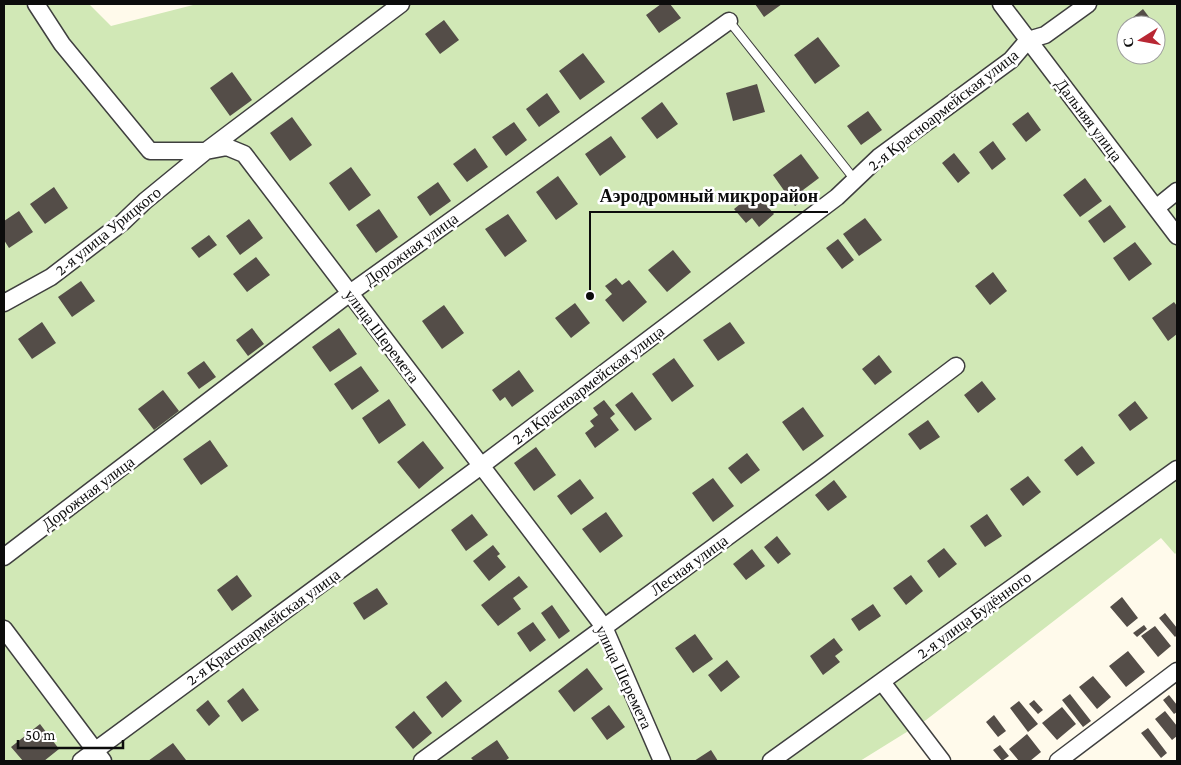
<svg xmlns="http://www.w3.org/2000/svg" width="1181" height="765" font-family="'Crimson Pro',serif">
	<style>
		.green { fill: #d1e8b6; fill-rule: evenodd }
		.building { fill: #544d48 }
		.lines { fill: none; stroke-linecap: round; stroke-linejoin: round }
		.service-casing { stroke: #3f3f3f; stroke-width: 10 }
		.minor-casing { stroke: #3f3f3f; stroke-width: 19 }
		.service { stroke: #fff; stroke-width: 8 }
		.minor { stroke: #fff; stroke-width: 16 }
		.labels { text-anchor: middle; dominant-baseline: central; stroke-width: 5; stroke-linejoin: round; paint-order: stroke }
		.street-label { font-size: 16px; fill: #0c0c0c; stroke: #fff }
		.leader { fill: none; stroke: #0c0c0c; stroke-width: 2 }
		.callout-dot { fill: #0c0c0c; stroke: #fff; stroke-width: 2 }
		.callout-label { font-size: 18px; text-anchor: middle; font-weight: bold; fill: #0c0c0c; stroke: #fff; stroke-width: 5; stroke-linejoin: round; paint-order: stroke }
	</style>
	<rect width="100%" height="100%" fill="#fffaeb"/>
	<path class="green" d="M 4,4 L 89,4 L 111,26 L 197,4 L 1177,4 L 1177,552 L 1175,554 L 1161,538 L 926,720 L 860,761 L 4,761 ZM 1126,25 L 1156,25 L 1156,55 L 1126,55 Z"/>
	<path class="building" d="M 661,4 L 670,4 L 681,18 L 659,33 L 646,15 Z
		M 755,4 L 782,4 L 764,17 Z
		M 1143,9 L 1155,25 L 1128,25 L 1126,23 Z
		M 444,20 L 459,40 L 440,54 L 425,34 Z
		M 818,37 L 840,66 L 815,84 L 794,55 Z
		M 583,53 L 605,82 L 580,100 L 559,71 Z
		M 232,72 L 252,100 L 230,116 L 210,88 Z
		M 757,84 L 765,112 L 733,121 L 726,93 Z
		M 547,93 L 560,112 L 539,127 L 526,109 Z
		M 662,102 L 678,124 L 657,139 L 641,118 Z
		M 868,111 L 882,130 L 861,145 L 847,126 Z
		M 1028,112 L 1041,130 L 1026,142 L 1012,124 Z
		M 292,117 L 312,145 L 290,161 L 270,133 Z
		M 514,122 L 527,140 L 506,156 L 492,137 Z
		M 611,136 L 626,157 L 600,176 L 585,154 Z
		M 993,141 L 1006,159 L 992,170 L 979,152 Z
		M 475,148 L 488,167 L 467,182 L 453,164 Z
		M 954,153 L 970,173 L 958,183 L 942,163 Z
		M 801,154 L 819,178 L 803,190 L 808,197 L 795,206 L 773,175 Z
		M 351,167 L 371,195 L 349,211 L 329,183 Z
		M 558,176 L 578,204 L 556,220 L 536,192 Z
		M 1085,178 L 1102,201 L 1080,217 L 1063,195 Z
		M 438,182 L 451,201 L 430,216 L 417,197 Z
		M 54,187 L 68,208 L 45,224 L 30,204 Z
		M 755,192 L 774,214 L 759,227 L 752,218 L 746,223 L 734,209 Z
		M 1110,205 L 1126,227 L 1104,243 L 1088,221 Z
		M 379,209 L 398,237 L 376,253 L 356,225 Z
		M 19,211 L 33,232 L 9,248 L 4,240 L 4,221 Z
		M 508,214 L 527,241 L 505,257 L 485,229 Z
		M 865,218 L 882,240 L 859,256 L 843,234 Z
		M 249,219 L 263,238 L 240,255 L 226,236 Z
		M 209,235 L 217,245 L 199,258 L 191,248 Z
		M 838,239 L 854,260 L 842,269 L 826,248 Z
		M 1135,242 L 1152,264 L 1129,281 L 1113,258 Z
		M 673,250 L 691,272 L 667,292 L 648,270 Z
		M 256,257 L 270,275 L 247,292 L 233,274 Z
		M 993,272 L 1007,291 L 990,305 L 975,286 Z
		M 616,278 L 622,285 L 629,280 L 647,302 L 623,322 L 605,300 L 612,294 L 605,286 Z
		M 81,281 L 95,301 L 72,317 L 58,297 Z
		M 1174,302 L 1177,306 L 1177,334 L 1168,341 L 1152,318 Z
		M 575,303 L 590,323 L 571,338 L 555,318 Z
		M 444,305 L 464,333 L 442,349 L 422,321 Z
		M 42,322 L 56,343 L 32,359 L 18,339 Z
		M 730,322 L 745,343 L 718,361 L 703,340 Z
		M 252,328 L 264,344 L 248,356 L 236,340 Z
		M 339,328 L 357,354 L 330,372 L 312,347 Z
		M 879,355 L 892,372 L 875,385 L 862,369 Z
		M 674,358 L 694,386 L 672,402 L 652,374 Z
		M 204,361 L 216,377 L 199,389 L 187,373 Z
		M 361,366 L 379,391 L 352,410 L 334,384 Z
		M 519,370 L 534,391 L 512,407 L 505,397 L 500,401 L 492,390 Z
		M 982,381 L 996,399 L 978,413 L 964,395 Z
		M 163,390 L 179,411 L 154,430 L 138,409 Z
		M 632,392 L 652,419 L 635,431 L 615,405 Z
		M 389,399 L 406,425 L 379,444 L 362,418 Z
		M 604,400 L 615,414 L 610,418 L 619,430 L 595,448 L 585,433 L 594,426 L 590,421 L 598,415 L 593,408 Z
		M 1135,401 L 1148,418 L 1130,431 L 1118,415 Z
		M 803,407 L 824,436 L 803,451 L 782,422 Z
		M 928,420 L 940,437 L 920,450 L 908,434 Z
		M 210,440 L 228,466 L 201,485 L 183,459 Z
		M 423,441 L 444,468 L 419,489 L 397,462 Z
		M 1082,446 L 1095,463 L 1077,476 L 1064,460 Z
		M 536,447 L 556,475 L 534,491 L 514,463 Z
		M 747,453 L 760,470 L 741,484 L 728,468 Z
		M 1028,476 L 1041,492 L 1023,506 L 1010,489 Z
		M 713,478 L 734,506 L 713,522 L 692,493 Z
		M 580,479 L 594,498 L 571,515 L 557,496 Z
		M 834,480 L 847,497 L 828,511 L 815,495 Z
		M 606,512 L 623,536 L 600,553 L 582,529 Z
		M 472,514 L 488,535 L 466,551 L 451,530 Z
		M 987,514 L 1002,536 L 985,547 L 970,526 Z
		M 777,536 L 791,554 L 778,564 L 764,547 Z
		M 493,545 L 500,554 L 497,556 L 506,567 L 489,581 L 473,561 Z
		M 944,548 L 957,564 L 939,578 L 927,561 Z
		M 752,549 L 765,566 L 746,580 L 733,564 Z
		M 237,575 L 252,596 L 232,611 L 217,590 Z
		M 911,575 L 923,591 L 906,605 L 893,588 Z
		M 519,576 L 528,587 L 513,598 L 521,609 L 498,626 L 481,605 Z
		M 377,588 L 388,604 L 364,620 L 353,603 Z
		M 1122,597 L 1138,618 L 1127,627 L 1110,607 Z
		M 873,604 L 881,616 L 859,631 L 851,619 Z
		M 552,605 L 570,631 L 559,639 L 541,613 Z
		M 1165,613 L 1177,628 L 1177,635 L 1175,637 L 1159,618 Z
		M 533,622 L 546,640 L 530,652 L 517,633 Z
		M 1144,625 L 1147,629 L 1137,637 L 1133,633 Z
		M 1155,626 L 1171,646 L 1158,657 L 1141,636 Z
		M 695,634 L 713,659 L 693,673 L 675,648 Z
		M 834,638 L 843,650 L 835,656 L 840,662 L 823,675 L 810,656 Z
		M 1128,651 L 1145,672 L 1126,687 L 1109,666 Z
		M 727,660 L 740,677 L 721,692 L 708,675 Z
		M 587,668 L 603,689 L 574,712 L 558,691 Z
		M 1093,676 L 1111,697 L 1097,709 L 1079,687 Z
		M 446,681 L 462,701 L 442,718 L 426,697 Z
		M 243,688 L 259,710 L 242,722 L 227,701 Z
		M 1070,694 L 1091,721 L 1083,727 L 1062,700 Z
		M 1169,695 L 1177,705 L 1177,712 L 1174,714 L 1163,700 Z
		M 208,700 L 220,716 L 209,726 L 196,710 Z
		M 1034,700 L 1043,710 L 1038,714 L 1029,704 Z
		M 1019,701 L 1038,724 L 1028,732 L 1010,708 Z
		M 609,705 L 625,727 L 607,740 L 591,718 Z
		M 1062,707 L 1076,724 L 1057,740 L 1042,723 Z
		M 414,711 L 432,733 L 413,749 L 395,727 Z
		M 1165,711 L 1177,726 L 1177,736 L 1172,740 L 1155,719 Z
		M 994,715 L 1006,731 L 998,737 L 986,722 Z
		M 40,724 L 59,749 L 44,761 L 23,761 L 11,747 Z
		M 1148,728 L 1167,753 L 1161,758 L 1141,733 Z
		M 1027,734 L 1041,752 L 1030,761 L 1019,761 L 1009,749 Z
		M 497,740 L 509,758 L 505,761 L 474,761 L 471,758 Z
		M 173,743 L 186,760 L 148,761 Z
		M 1000,745 L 1009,756 L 1002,761 L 993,750 Z
		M 711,750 L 718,761 L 694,761 Z"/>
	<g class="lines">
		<g class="service-casing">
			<path id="service" d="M 729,21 L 855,180"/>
		</g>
		<g class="minor-casing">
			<path id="minor" d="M 36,4 L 62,44 L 150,151 L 206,151
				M 401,4 L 206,151 L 227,147 L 244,154 L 604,627 L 662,761
				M 1001,4 L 1177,236
				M 1156,208 L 1177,191
				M 4,303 L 51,277 L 123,222 L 145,201 L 206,151
				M 4,557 L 350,293 L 729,21
				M 4,629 L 103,761
				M 882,682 L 942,761
				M 81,761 L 481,466 L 837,197 L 879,157 L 1011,60 L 1028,40 L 1045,35 L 1088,4
				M 422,761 L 820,469 L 956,366
				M 771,761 L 1177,469
				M 1058,761 L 1177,671"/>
		</g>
		<use href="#service" class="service"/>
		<use href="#minor" class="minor"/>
	</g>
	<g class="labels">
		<g class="street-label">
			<text transform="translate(943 110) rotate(-38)">2-я Красноармейская улица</text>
			<text transform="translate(1089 120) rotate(53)">Дальняя улица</text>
			<text transform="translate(108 231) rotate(-39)">2-я улица Урицкого</text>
			<text transform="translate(411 249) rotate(-36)">Дорожная улица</text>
			<text transform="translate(382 336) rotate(53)">улица Шеремета</text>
			<text transform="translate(588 385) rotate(-37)">2-я Красноармейская улица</text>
			<text transform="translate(88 493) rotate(-37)">Дорожная улица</text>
			<text transform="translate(689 565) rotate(-36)">Лесная улица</text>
			<text transform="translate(974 615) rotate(-36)">2-я улица Будённого</text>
			<text transform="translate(263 627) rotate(-36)">2-я Красноармейская улица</text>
			<text transform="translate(624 677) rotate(65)">улица Шеремета</text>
		</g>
	</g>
	<path class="leader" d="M590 296L590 212H828"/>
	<circle class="callout-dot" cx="590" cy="296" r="5"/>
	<g class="callout-label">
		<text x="709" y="202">Аэродромный микрорайон</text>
	</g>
	<rect width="1181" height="765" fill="none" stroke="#0c0c0c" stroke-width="10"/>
	<g transform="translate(1141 40) rotate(259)"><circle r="24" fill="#ffffff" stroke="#9e9e9e"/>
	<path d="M0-4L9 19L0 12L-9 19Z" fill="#b82733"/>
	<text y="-8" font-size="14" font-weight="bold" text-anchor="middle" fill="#0c0c0c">С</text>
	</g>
	<path d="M18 740v8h105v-8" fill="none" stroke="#0c0c0c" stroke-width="2.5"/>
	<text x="25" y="740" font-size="15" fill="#0c0c0c" stroke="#ffffff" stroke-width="4" paint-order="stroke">50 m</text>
</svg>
